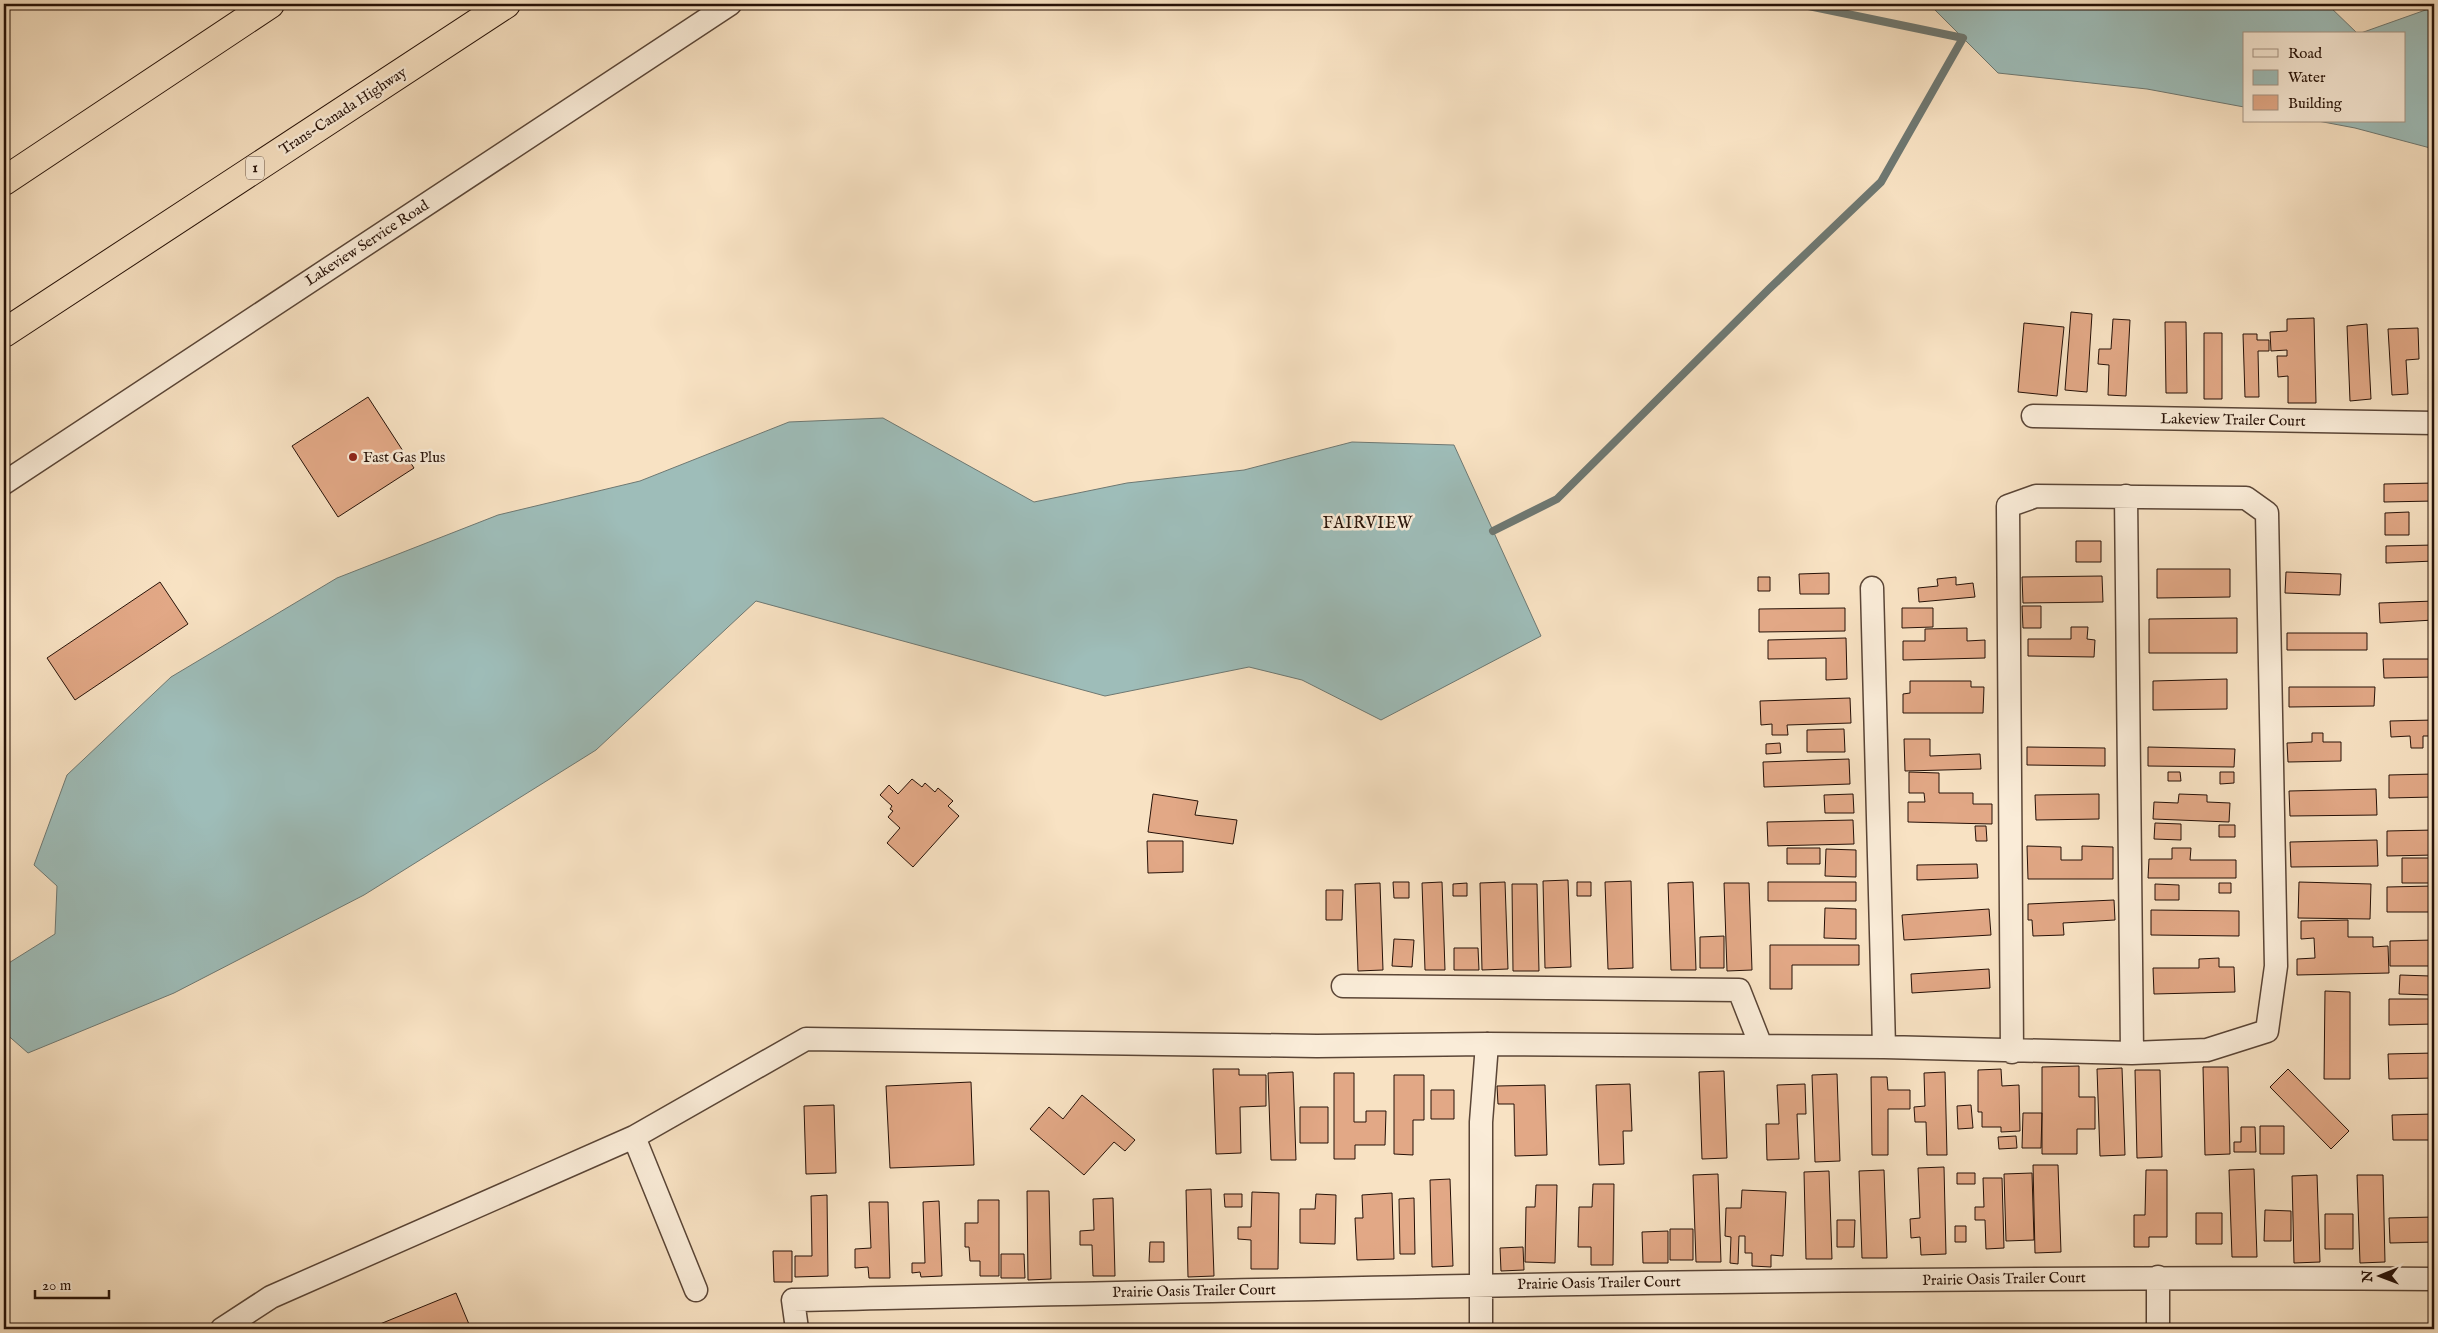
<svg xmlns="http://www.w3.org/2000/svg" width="2438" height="1333" font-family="'IM FELL English',serif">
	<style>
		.water { fill: #9ebdb9; stroke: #6e7872 }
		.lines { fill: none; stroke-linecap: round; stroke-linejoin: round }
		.stream { stroke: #6e7872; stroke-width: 8 }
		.building { fill: #e2a886; stroke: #261107 }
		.street-casing { stroke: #5a4536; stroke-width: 25 }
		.highway-casing { stroke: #261107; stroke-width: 30 }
		.street { stroke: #faecd8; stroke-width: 22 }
		.highway { stroke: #f8e2c3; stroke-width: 28 }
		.poi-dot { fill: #8f2418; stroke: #faecd8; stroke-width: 2 }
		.labels { text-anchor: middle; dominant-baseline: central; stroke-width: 5; stroke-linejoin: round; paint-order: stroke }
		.shield { fill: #faecd8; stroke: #665346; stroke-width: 1 }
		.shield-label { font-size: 14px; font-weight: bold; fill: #261107 }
		.street-label { font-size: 15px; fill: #261107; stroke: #faecd8 }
		.poi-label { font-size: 15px; fill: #261107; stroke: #faecd8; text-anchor: start }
		.neighbourhood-label { font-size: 16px; letter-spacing: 1px; fill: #261107; stroke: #faecd8 }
	</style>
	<rect width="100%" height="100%" fill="#f8e2c3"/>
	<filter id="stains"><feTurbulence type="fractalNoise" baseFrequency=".004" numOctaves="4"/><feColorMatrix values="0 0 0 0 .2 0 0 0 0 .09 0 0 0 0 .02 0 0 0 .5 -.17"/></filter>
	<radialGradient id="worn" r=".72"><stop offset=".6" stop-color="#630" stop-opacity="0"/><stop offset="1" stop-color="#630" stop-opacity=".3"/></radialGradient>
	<path class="water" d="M 1929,4 L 2327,4 L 2358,34 L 2434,7 L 2434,149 L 2355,128 L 2318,121 L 2404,121 L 2404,34 L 2244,34 L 2244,107 L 2147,89 L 1998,73 Z
		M 883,418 L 1034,502 L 1127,483 L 1244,470 L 1352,442 L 1454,445 L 1541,636 L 1381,720 L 1302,680 L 1249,667 L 1105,696 L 756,601 L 596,750 L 364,895 L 174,993 L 28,1053 L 4,1032 L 4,966 L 55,934 L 57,886 L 34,865 L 67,775 L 171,677 L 337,578 L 498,515 L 640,481 L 789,422 Z"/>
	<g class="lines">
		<path class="stream" d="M 1493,531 L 1557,499 L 1769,289 L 1881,182 L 1963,38 L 1799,4"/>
	</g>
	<path class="building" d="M 2071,312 L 2092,314 L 2087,392 L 2065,390 Z
		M 2314,318 L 2316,403 L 2288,403 L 2288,376 L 2278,377 L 2277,356 L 2287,356 L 2287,350 L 2271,351 L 2270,332 L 2287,331 L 2287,319 Z
		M 2113,319 L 2130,320 L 2126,396 L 2108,395 L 2109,365 L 2098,364 L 2099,349 L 2111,349 Z
		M 2165,322 L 2186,322 L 2187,393 L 2166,393 Z
		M 2024,323 L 2064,327 L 2057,396 L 2018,392 Z
		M 2367,324 L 2371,399 L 2350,401 L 2347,326 Z
		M 2418,328 L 2419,359 L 2406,360 L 2408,394 L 2392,395 L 2388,329 Z
		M 2204,333 L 2222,333 L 2222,399 L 2204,399 Z
		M 2243,334 L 2257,334 L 2257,340 L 2269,340 L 2269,351 L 2258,351 L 2259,397 L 2245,397 Z
		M 368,397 L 414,468 L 338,517 L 292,446 Z
		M 2434,483 L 2434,501 L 2384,502 L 2384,484 Z
		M 2409,512 L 2409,535 L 2385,535 L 2385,513 Z
		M 2076,541 L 2101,541 L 2101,562 L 2076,562 Z
		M 2434,545 L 2434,561 L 2386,563 L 2386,546 Z
		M 2157,569 L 2230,569 L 2230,597 L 2157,598 Z
		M 2286,572 L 2341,574 L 2340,595 L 2285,593 Z
		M 1829,573 L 1829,594 L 1800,594 L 1799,574 Z
		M 2102,576 L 2103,602 L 2023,603 L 2022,577 Z
		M 1758,577 L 1770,577 L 1770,591 L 1758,591 Z
		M 1956,577 L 1956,585 L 1973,583 L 1975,597 L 1919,602 L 1918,588 L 1938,586 L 1937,579 Z
		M 160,582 L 188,624 L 75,700 L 47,658 Z
		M 2434,601 L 2434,620 L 2380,623 L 2379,603 Z
		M 2022,606 L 2041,606 L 2041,628 L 2023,628 Z
		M 1845,608 L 1845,631 L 1759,632 L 1759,609 Z
		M 1902,608 L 1933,608 L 1933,627 L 1902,628 Z
		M 2237,618 L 2237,653 L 2149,653 L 2149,619 Z
		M 2071,627 L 2088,627 L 2087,639 L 2095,640 L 2094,657 L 2028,656 L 2028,639 L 2071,639 Z
		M 1967,628 L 1967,641 L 1985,640 L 1985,658 L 1903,660 L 1903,641 L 1925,641 L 1925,629 Z
		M 2287,633 L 2367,633 L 2367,650 L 2287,650 Z
		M 1846,638 L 1847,679 L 1826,680 L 1826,658 L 1768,659 L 1768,640 Z
		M 2383,659 L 2434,659 L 2434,677 L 2384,678 Z
		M 2227,679 L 2227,709 L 2153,710 L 2153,681 Z
		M 1910,681 L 1971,681 L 1971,687 L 1984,687 L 1983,713 L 1903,713 L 1903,694 L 1910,693 Z
		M 2289,687 L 2375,687 L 2374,706 L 2289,707 Z
		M 1850,698 L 1851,723 L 1787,725 L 1788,735 L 1772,735 L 1772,724 L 1761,725 L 1760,701 Z
		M 2434,720 L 2434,736 L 2423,736 L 2423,748 L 2411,748 L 2410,736 L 2391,737 L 2390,721 Z
		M 1844,729 L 1845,752 L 1807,752 L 1807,730 Z
		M 2312,733 L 2323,733 L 2323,742 L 2341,742 L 2341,761 L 2288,762 L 2287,743 L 2312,742 Z
		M 1904,739 L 1930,739 L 1930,756 L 1980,754 L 1981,769 L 1905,771 Z
		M 1780,743 L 1781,753 L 1766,754 L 1766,744 Z
		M 2027,747 L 2105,748 L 2105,766 L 2027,765 Z
		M 2148,747 L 2235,749 L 2234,767 L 2148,766 Z
		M 1849,759 L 1850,784 L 1764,787 L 1763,762 Z
		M 1909,772 L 1939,773 L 1939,793 L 1973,793 L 1973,804 L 1992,804 L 1992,824 L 1908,822 L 1908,802 L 1925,802 L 1924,793 L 1909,793 Z
		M 2168,772 L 2180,772 L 2181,781 L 2168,781 Z
		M 2220,772 L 2234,772 L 2234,783 L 2220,784 Z
		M 2434,774 L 2434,797 L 2389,798 L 2389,775 Z
		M 912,779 L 922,787 L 925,783 L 935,792 L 938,788 L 953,801 L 948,806 L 959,816 L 913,867 L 887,843 L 900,828 L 888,817 L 893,811 L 890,809 L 892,806 L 880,795 L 889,785 L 898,794 Z
		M 2376,789 L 2377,815 L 2290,816 L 2289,791 Z
		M 1153,794 L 1198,801 L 1195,815 L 1237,820 L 1233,844 L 1148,832 Z
		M 1853,794 L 1854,813 L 1825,813 L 1824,795 Z
		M 2099,794 L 2099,819 L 2036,820 L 2035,795 Z
		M 2179,794 L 2207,795 L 2207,802 L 2230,803 L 2229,822 L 2153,819 L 2154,802 L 2178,803 Z
		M 1853,820 L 1854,844 L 1768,846 L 1767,822 Z
		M 2155,823 L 2181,824 L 2181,840 L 2154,839 Z
		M 2219,825 L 2235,825 L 2235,837 L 2219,837 Z
		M 1975,826 L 1986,826 L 1987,841 L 1976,841 Z
		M 2434,830 L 2434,855 L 2387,856 L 2387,831 Z
		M 2377,840 L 2378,866 L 2291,867 L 2290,842 Z
		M 1147,841 L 1183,841 L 1183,872 L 1148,873 Z
		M 2027,846 L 2061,847 L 2061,860 L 2082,860 L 2082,846 L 2113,847 L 2113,879 L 2028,879 Z
		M 1787,848 L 1820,848 L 1820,864 L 1787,864 Z
		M 2172,848 L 2191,848 L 2190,860 L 2236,860 L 2236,878 L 2148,878 L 2149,859 L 2172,859 Z
		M 1826,849 L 1856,850 L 1856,877 L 1825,876 Z
		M 2402,858 L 2432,858 L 2432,883 L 2402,883 Z
		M 1977,864 L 1978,878 L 1917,880 L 1917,865 Z
		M 1568,880 L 1571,967 L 1545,968 L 1543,881 Z
		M 1631,881 L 1633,968 L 1608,969 L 1605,882 Z
		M 1393,882 L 1409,882 L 1409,898 L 1394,898 Z
		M 1442,882 L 1445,970 L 1425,970 L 1422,883 Z
		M 1505,882 L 1508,969 L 1482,970 L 1480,883 Z
		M 1577,882 L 1591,882 L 1591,896 L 1577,896 Z
		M 1693,882 L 1696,970 L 1671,970 L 1668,883 Z
		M 1768,882 L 1856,882 L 1856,901 L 1768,901 Z
		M 2299,882 L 2371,884 L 2370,919 L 2298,918 Z
		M 1380,883 L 1383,970 L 1358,971 L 1355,884 Z
		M 1467,883 L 1467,896 L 1453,896 L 1453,884 Z
		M 1724,883 L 1749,883 L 1752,970 L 1727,971 Z
		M 2219,883 L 2231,883 L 2231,893 L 2219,893 Z
		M 1512,884 L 1537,884 L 1539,971 L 1513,971 Z
		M 2155,884 L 2179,885 L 2179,900 L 2155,900 Z
		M 2434,886 L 2434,912 L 2387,912 L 2387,887 Z
		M 1326,890 L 1343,890 L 1342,920 L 1326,920 Z
		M 2114,900 L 2115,920 L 2063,923 L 2064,935 L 2033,936 L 2032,920 L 2028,920 L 2028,904 Z
		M 1825,908 L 1856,909 L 1856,939 L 1824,938 Z
		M 1989,909 L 1991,935 L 1904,940 L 1902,915 Z
		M 2151,910 L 2239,911 L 2239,936 L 2151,935 Z
		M 2348,920 L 2348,937 L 2373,937 L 2373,947 L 2388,946 L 2389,973 L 2297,975 L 2297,959 L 2315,958 L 2314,938 L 2301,939 L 2301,921 Z
		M 1724,936 L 1724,968 L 1700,968 L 1700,937 Z
		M 1394,939 L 1414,940 L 1412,967 L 1392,966 Z
		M 2434,940 L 2434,966 L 2390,966 L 2390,941 Z
		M 1770,945 L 1859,945 L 1859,965 L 1792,965 L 1792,989 L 1770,989 Z
		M 1454,948 L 1478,948 L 1479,970 L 1454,970 Z
		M 2219,958 L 2219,967 L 2234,967 L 2235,992 L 2154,994 L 2153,968 L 2199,968 L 2199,959 Z
		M 1989,969 L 1990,988 L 1912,993 L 1911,974 Z
		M 2400,975 L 2430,976 L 2430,995 L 2399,994 Z
		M 2325,991 L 2350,992 L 2350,1079 L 2324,1079 Z
		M 2389,999 L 2434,999 L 2434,1024 L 2389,1025 Z
		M 2434,1053 L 2434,1078 L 2389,1079 L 2388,1054 Z
		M 2079,1066 L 2079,1097 L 2095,1097 L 2095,1129 L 2077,1129 L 2077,1154 L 2042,1154 L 2042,1067 Z
		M 2203,1067 L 2228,1067 L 2230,1154 L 2205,1155 Z
		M 2122,1068 L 2125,1155 L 2100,1156 L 2097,1069 Z
		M 1213,1069 L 1239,1069 L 1239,1075 L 1266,1075 L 1266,1106 L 1240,1107 L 1241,1153 L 1216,1154 Z
		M 2001,1069 L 2002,1086 L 2019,1085 L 2020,1131 L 2001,1132 L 2001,1127 L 1982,1127 L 1982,1112 L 1978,1112 L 1978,1070 Z
		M 2288,1069 L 2349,1131 L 2331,1149 L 2270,1087 Z
		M 2135,1070 L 2160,1070 L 2162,1157 L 2137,1158 Z
		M 1724,1071 L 1727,1158 L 1702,1159 L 1699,1072 Z
		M 1293,1072 L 1296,1160 L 1271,1160 L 1268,1073 Z
		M 1945,1072 L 1947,1155 L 1927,1155 L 1926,1122 L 1915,1122 L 1914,1107 L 1925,1106 L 1924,1073 Z
		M 1334,1073 L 1354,1073 L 1354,1122 L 1366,1122 L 1366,1111 L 1386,1111 L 1385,1145 L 1355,1145 L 1355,1159 L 1334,1159 Z
		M 1837,1074 L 1840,1161 L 1815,1162 L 1812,1075 Z
		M 1394,1075 L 1424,1075 L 1424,1120 L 1413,1120 L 1413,1155 L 1394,1154 Z
		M 1871,1077 L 1887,1077 L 1888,1090 L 1910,1090 L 1910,1109 L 1888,1109 L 1888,1155 L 1872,1155 Z
		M 971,1082 L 974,1165 L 890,1168 L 886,1086 Z
		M 1630,1084 L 1632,1131 L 1623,1131 L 1624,1164 L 1599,1165 L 1596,1085 Z
		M 1805,1084 L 1806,1114 L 1797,1114 L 1799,1159 L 1767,1160 L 1766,1124 L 1779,1124 L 1777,1085 Z
		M 1545,1085 L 1547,1155 L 1515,1156 L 1514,1104 L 1498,1104 L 1497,1086 Z
		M 1431,1090 L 1454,1090 L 1454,1119 L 1431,1119 Z
		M 1082,1095 L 1135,1140 L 1125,1151 L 1114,1142 L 1084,1175 L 1030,1129 L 1049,1107 L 1063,1119 Z
		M 834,1105 L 836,1173 L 806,1174 L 804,1106 Z
		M 1971,1105 L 1973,1128 L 1958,1129 L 1957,1106 Z
		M 1300,1107 L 1328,1107 L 1328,1143 L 1300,1143 Z
		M 2023,1113 L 2042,1113 L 2041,1148 L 2022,1148 Z
		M 2434,1114 L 2434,1140 L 2393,1140 L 2392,1115 Z
		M 2260,1126 L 2284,1126 L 2284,1154 L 2260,1154 Z
		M 2241,1127 L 2255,1127 L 2256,1152 L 2234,1152 L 2234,1142 L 2241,1142 Z
		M 2016,1136 L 2017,1148 L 1999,1149 L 1998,1137 Z
		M 2033,1165 L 2058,1165 L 2061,1252 L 2035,1253 Z
		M 1944,1167 L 1946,1254 L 1921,1255 L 1920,1237 L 1911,1238 L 1910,1219 L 1920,1218 L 1918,1168 Z
		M 2254,1169 L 2257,1257 L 2232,1257 L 2229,1170 Z
		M 1884,1170 L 1887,1258 L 1862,1258 L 1859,1171 Z
		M 2146,1170 L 2167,1170 L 2167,1237 L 2149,1237 L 2149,1247 L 2134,1247 L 2134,1215 L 2145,1215 Z
		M 1829,1171 L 1832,1259 L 1806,1259 L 1804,1172 Z
		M 1957,1173 L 1975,1173 L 1975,1184 L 1957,1184 Z
		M 2032,1173 L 2034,1240 L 2006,1241 L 2004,1174 Z
		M 1718,1174 L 1721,1262 L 1696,1262 L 1693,1175 Z
		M 2317,1175 L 2320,1262 L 2294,1263 L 2292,1176 Z
		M 2357,1175 L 2383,1175 L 2385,1262 L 2360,1263 Z
		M 1983,1178 L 2002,1178 L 2004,1248 L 1986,1249 L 1985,1220 L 1975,1220 L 1975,1207 L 1984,1207 Z
		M 1450,1179 L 1453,1266 L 1432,1267 L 1430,1180 Z
		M 1593,1184 L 1614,1184 L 1613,1265 L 1591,1265 L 1591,1247 L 1578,1247 L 1579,1207 L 1592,1207 Z
		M 1536,1185 L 1557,1185 L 1555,1263 L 1525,1262 L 1526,1207 L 1535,1207 Z
		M 1211,1189 L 1214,1276 L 1188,1277 L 1186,1190 Z
		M 1742,1190 L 1786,1192 L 1783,1256 L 1771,1255 L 1771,1267 L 1752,1266 L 1752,1253 L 1745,1253 L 1745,1236 L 1739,1236 L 1738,1264 L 1730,1263 L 1731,1237 L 1725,1236 L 1726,1208 L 1741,1208 Z
		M 1027,1191 L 1049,1191 L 1051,1279 L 1028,1280 Z
		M 1252,1192 L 1279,1193 L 1278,1269 L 1251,1269 L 1251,1240 L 1238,1239 L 1238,1227 L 1251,1227 Z
		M 1392,1193 L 1394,1259 L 1357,1260 L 1355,1218 L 1363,1218 L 1362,1195 Z
		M 1224,1194 L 1242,1194 L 1242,1207 L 1225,1207 Z
		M 1316,1194 L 1336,1195 L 1335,1244 L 1300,1243 L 1300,1209 L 1315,1209 Z
		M 827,1195 L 828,1276 L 795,1277 L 795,1256 L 812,1256 L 811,1196 Z
		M 1113,1198 L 1115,1276 L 1093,1276 L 1092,1245 L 1080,1245 L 1080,1231 L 1094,1230 L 1093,1199 Z
		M 1414,1198 L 1415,1254 L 1400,1254 L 1399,1199 Z
		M 978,1200 L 999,1200 L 999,1276 L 980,1276 L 980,1261 L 970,1261 L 969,1247 L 965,1247 L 965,1223 L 978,1223 Z
		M 939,1201 L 942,1276 L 921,1277 L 920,1272 L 912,1273 L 912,1263 L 925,1263 L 923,1202 Z
		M 869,1202 L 888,1202 L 890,1278 L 869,1278 L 868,1267 L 855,1268 L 855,1249 L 871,1248 Z
		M 2265,1210 L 2291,1211 L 2291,1241 L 2264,1241 Z
		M 2196,1213 L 2222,1213 L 2222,1244 L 2196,1244 Z
		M 2325,1214 L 2353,1214 L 2353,1249 L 2325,1249 Z
		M 2434,1217 L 2434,1242 L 2390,1243 L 2389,1218 Z
		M 1837,1220 L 1855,1220 L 1854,1247 L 1837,1247 Z
		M 1955,1226 L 1966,1226 L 1966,1242 L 1955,1242 Z
		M 1670,1229 L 1693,1229 L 1693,1260 L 1670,1260 Z
		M 1668,1231 L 1668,1263 L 1643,1263 L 1642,1232 Z
		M 1150,1242 L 1164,1242 L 1164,1262 L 1149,1262 Z
		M 1523,1247 L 1524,1270 L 1501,1271 L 1500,1248 Z
		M 773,1251 L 792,1251 L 792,1282 L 774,1282 Z
		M 1001,1254 L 1024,1254 L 1025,1278 L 1001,1278 Z
		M 456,1293 L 471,1329 L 382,1329 L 380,1324 Z"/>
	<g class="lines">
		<g class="street-casing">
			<path id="street" d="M 2033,416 L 2434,423
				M 4,483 L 730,4
				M 2126,496 L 2132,1053
				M 1872,588 L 1884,1047
				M 1343,986 L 1739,990 L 1761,1046
				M 634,1137 L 696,1290
				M 222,1329 L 271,1297 L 634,1137 L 806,1039 L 1317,1046 L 1487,1044 L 1884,1047 L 2132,1053 L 2207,1050 L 2267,1031 L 2276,966 L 2267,513 L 2246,498 L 2036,496 L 2008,506 L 2012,1052
				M 797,1329 L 793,1300 C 1340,1288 1887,1275 2434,1279
				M 1481,1329 L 1481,1122 L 1487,1044
				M 2158,1329 L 2158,1277"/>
		</g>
		<g class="highway-casing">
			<path id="highway" d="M 4,181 L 270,4
				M 4,333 L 506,4"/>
		</g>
		<use href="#street" class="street"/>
		<use href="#highway" class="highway"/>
	</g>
	<circle class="poi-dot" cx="353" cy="457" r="5"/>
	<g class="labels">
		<rect class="shield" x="246" y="156.5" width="18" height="23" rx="4"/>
		<g class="shield-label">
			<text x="255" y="168">1</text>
		</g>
		<g class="street-label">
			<text transform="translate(343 111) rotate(-33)">Trans-Canada Highway</text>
			<text transform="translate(367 243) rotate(-33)">Lakeview Service Road</text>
			<text transform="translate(2233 420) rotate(1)">Lakeview Trailer Court</text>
			<text transform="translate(2004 1279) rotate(-1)">Prairie Oasis Trailer Court</text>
			<text transform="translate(1599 1283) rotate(-1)">Prairie Oasis Trailer Court</text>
			<text transform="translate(1194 1291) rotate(-1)">Prairie Oasis Trailer Court</text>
		</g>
		<g class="poi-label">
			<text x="363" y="457">Fast Gas Plus</text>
		</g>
		<g class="neighbourhood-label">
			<text x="1368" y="524">FAIRVIEW</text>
		</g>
	</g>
	<rect width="2438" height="1333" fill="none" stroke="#f8e2c3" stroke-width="20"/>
	<rect x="5" y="5" width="2428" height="1323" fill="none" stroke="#261107" stroke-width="2.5"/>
	<rect x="10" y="10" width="2418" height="1313" fill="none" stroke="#261107"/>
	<rect x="2243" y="32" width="162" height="90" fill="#faecd8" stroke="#a59484"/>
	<rect x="2253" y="49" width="25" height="8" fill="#faecd8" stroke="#a59484"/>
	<text x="2288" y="58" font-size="15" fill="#261107">Road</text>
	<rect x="2253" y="70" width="25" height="15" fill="#9ebdb9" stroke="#a59484"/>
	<text x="2288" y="82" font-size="15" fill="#261107">Water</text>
	<rect x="2253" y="95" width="25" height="15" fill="#e2a886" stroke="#a59484"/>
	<text x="2288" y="108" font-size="15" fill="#261107">Building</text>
	<g transform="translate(2380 1276) rotate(269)" stroke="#faecd8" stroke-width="4" paint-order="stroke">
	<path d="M0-4L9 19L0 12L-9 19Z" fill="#261107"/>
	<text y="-8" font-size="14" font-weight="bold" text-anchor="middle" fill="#261107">N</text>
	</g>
	<path d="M35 1290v8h74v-8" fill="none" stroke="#261107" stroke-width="2.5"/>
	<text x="42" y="1290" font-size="15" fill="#261107" stroke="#faecd8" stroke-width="4" paint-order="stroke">20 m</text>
	<rect width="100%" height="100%" filter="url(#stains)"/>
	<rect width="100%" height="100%" fill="url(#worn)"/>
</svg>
